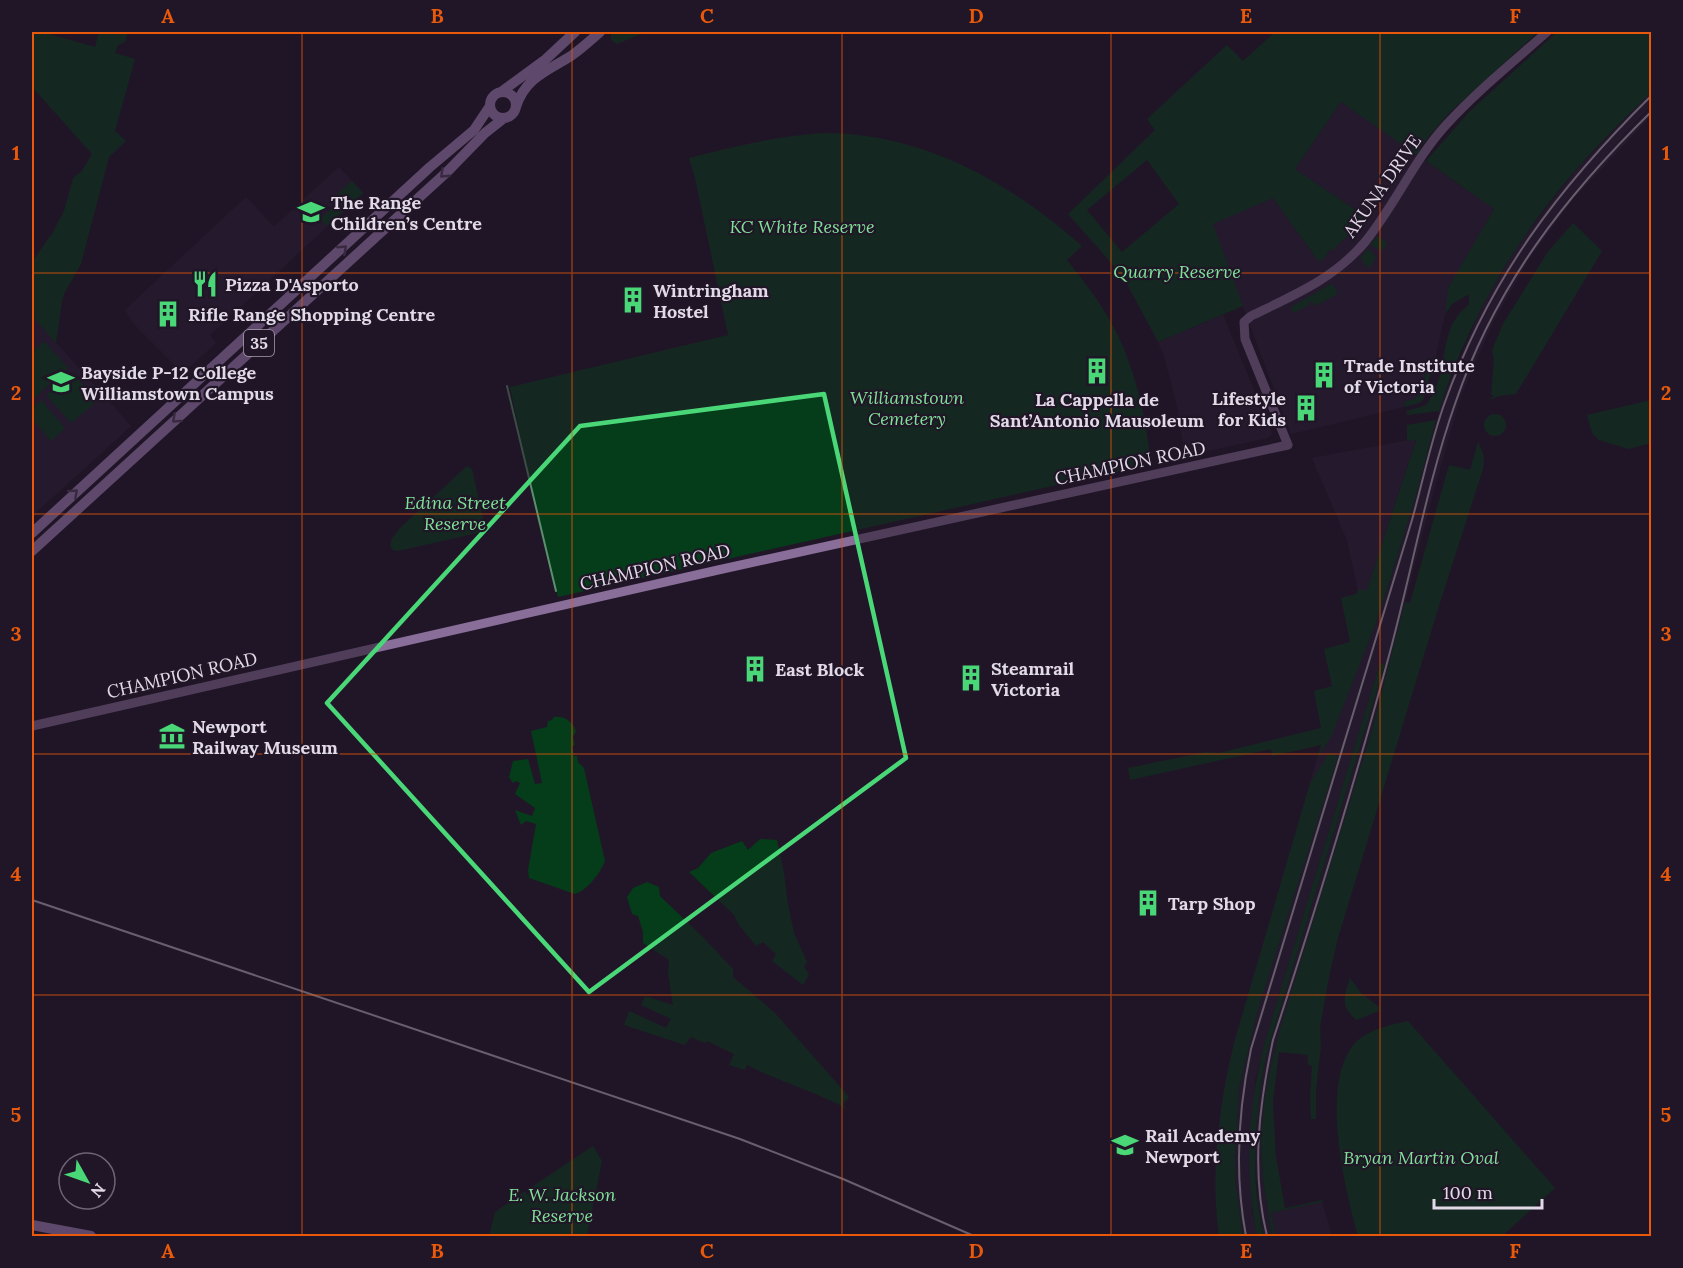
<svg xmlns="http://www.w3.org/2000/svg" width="1683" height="1268" font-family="Lora,serif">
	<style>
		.built { fill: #2c1e35 }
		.green { fill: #053c1a; fill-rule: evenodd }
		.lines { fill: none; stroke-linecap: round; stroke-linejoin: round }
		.stream { stroke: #5c8f6f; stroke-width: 2 }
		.secondary { stroke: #896e9a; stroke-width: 9 }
		.primary { stroke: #a885be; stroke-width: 10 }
		.rail { stroke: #beb6c3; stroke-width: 2 }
		.oneway { stroke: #574263 }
		.marked { fill: none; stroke: #49d778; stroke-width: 4.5; stroke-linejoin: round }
		.grid { fill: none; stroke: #e8590c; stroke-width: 1.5; stroke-opacity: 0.55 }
		.labels { text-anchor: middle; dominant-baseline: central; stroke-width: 4.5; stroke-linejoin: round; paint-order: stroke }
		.shield { fill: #211627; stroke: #a8a0ad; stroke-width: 1.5 }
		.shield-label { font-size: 16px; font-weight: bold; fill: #e2dbe7 }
		.street-label { font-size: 18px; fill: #e2dbe7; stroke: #211627 }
		.poi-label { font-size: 18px; font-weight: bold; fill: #e2dbe7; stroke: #211627; text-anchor: start }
		.park-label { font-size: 18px; font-style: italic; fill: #7fe198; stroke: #211627 }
		.neatline { fill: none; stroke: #e8590c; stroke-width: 2 }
		.grid-label { font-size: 20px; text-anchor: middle; font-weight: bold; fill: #e8590c }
	</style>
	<rect width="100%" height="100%" fill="#211627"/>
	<path class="built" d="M 1651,92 L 1651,106 L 1603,157 L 1651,108 L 1651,116 L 1573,199 L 1529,259 L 1494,320 L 1460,398 L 1432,497 L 1370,737 L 1273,1059 L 1264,1103 L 1261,1141 L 1263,1180 L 1272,1236 L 1264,1236 L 1263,1233 L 1259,1209 L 1255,1158 L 1257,1111 L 1266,1056 L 1385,664 L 1380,663 L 1265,1041 L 1255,1080 L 1252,1212 L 1257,1236 L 1243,1236 L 1236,1186 L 1235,1160 L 1239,1089 L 1257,1013 L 1337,756 L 1329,754 L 1310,783 L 1317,759 L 1341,711 L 1379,615 L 1415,499 L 1442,401 L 1483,304 L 1520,242 L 1577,169 Z
		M 1341,102 L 1494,209 L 1448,288 L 1445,314 L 1435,359 L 1429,358 L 1424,381 L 1415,399 L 1405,401 L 1404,407 L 1291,434 L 1212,224 L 1273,198 L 1319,262 L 1327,255 L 1326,253 L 1331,249 L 1332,250 L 1341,243 L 1365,216 L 1295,169 Z
		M 339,167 L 363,193 L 210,335 L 216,343 L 183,373 L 134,324 L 125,310 L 246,197 L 274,227 Z
		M 1223,315 L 1272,434 L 1267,438 L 1185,456 L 1176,401 L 1164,356 L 1158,342 Z
		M 32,316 L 131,426 L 32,516 Z
		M 1416,439 L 1367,590 L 1358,590 L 1347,540 L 1312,458 Z
		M 1322,1202 L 1332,1236 L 1276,1236 L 1271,1213 Z"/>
	<path class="green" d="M 32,32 L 42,32 L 95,47 L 99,32 L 128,32 L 125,42 L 118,45 L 115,53 L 135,59 L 115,131 L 126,141 L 109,157 L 81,264 L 64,294 L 62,302 L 56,343 L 32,316 L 32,262 L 53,232 L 64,211 L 73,178 L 82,171 L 92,154 L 32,87 Z
		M 611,32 L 646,32 L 617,44 L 611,40 Z
		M 1275,32 L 1538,32 L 1449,113 L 1421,146 L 1418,156 L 1341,102 L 1295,169 L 1366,217 L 1363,221 L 1332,251 L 1331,249 L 1326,253 L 1328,255 L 1319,262 L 1273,198 L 1213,224 L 1243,306 L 1158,342 L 1126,282 L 1107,258 L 1068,214 L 1155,130 L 1147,119 L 1227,45 L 1243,61 ZM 1147,160 L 1179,204 L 1122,252 L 1087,210 Z
		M 1557,32 L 1651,32 L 1651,92 C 1618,125 1584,158 1555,195 C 1504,259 1463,333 1439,411 L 1407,415 L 1407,411 L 1426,405 C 1451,376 1436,327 1469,305 L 1469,294 L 1452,304 L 1445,314 L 1448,288 L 1494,209 L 1426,161 L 1469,112 Z
		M 825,133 C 923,133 1011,183 1082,246 L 1067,260 C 1079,276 1093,292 1103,309 C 1133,355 1145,411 1151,464 L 558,597 L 529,479 L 510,387 L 728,335 L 695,178 L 689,158 C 734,146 778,136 825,133 Z
		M 352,181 L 363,193 L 327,226 L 320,219 L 339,202 L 335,196 Z
		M 1573,223 L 1602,251 L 1516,394 L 1499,396 L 1489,400 L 1494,395 L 1491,395 L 1494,359 L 1492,350 L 1503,324 L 1547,253 Z
		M 1377,236 L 1386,242 L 1387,244 L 1382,251 L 1370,245 Z
		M 1368,248 L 1376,257 L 1369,269 L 1362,261 L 1361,257 Z
		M 1331,284 L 1333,284 L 1338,294 L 1315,306 L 1312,301 L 1309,302 L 1310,305 L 1293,313 L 1291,307 Z
		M 44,341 L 68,368 L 32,400 L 32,352 Z
		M 1429,358 L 1435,359 L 1423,400 L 1419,403 L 1404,407 L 1405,401 L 1415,399 L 1424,381 Z
		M 72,372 L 97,401 L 71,423 L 46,395 Z
		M 41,400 L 65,428 L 51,441 L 32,419 L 32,408 Z
		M 1651,400 L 1651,443 L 1629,449 L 1599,440 L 1592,433 L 1587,415 Z
		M1484 425a11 11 0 1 1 22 0a11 11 0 1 1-22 0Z
		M 1436,420 L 1415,499 L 1379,615 L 1332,735 L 1317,759 L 1321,745 L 1272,756 L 1271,749 L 1130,780 L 1128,768 L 1206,752 L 1218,753 L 1321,728 L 1314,691 L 1332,686 L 1324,649 L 1350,642 L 1341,598 L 1356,594 L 1358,590 L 1367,590 L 1416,440 L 1407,441 L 1407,425 Z
		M 1478,442 L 1484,456 L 1483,469 L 1438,609 L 1338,938 L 1330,972 L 1320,1027 L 1321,1046 L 1316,1090 L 1316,1119 L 1311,1119 L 1310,1098 L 1312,1066 L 1307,1064 L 1308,1055 L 1279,1052 L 1273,1101 L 1276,1157 L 1285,1208 L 1323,1200 L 1322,1202 L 1271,1213 L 1276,1236 L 1272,1236 L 1263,1180 L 1261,1141 L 1264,1103 L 1269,1075 L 1281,1026 L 1370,737 L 1405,602 L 1410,603 L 1449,465 L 1470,470 Z
		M 467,466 L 472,469 L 486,531 L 398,551 L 393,550 L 390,546 L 392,538 L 400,528 Z
		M 1380,663 L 1385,664 L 1266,1056 C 1255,1115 1249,1178 1264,1236 L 1257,1236 C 1244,1170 1248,1106 1265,1041 Z
		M 554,717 C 565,716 572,721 576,731 L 573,737 L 575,745 L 572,746 L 574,756 L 577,756 L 578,762 L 584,768 L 605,861 C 600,873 588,890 575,894 L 529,878 L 528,870 L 536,824 L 526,821 L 521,825 L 515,810 L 532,816 L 535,808 L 515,794 L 520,783 L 516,781 L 513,783 L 509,777 L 513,761 L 528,759 L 535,784 L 542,783 L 531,731 L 547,727 L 548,721 L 552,720 Z
		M 1329,753 L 1338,756 L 1257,1013 L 1239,1089 L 1235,1160 L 1236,1186 L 1243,1236 L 1219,1236 C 1210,1173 1219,1105 1234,1043 L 1310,783 Z
		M 760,839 L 777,840 L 784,872 L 788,904 L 794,933 L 807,962 L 804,967 L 809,974 L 803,985 L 772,961 L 776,954 L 763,942 L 756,946 L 739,925 L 734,915 L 689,872 L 698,868 L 711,853 L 742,841 L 748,850 Z
		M 647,882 L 659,887 L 660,896 L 704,938 L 733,969 L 733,977 L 775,1013 L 849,1097 L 843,1104 L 847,1109 C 815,1091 780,1082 747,1065 L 745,1070 L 729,1065 L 734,1054 L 707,1041 L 705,1043 L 691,1037 L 685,1045 L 624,1025 L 629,1011 L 666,1028 L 671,1019 L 641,1005 L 645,996 L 673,1005 L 668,973 L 669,960 L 643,943 L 643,932 L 638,916 L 632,914 L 627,897 L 633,888 Z
		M 1350,978 L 1361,993 L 1379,1007 L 1379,1011 L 1356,1020 C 1340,1005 1344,997 1350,978 Z
		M 1408,1021 L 1555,1188 L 1502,1236 L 1358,1236 C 1345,1190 1318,1079 1357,1041 C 1372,1028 1390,1025 1408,1021 Z
		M 593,1146 L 602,1161 L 587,1236 L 489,1236 L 495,1212 L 525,1191 L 527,1195 L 535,1190 L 533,1186 Z"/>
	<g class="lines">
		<path class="stream" d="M 507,386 L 556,591"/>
		<path class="secondary" d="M 32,726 L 718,570 L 1288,445 L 1245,339 L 1244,322 L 1251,316 C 1292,296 1334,279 1365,242 C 1395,205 1414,160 1446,125 C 1477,91 1513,62 1547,32"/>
		<path class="primary" d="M490 105a13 13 0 1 1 26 0a13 13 0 1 1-26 0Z
			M 501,92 L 546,59 L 575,32
			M 516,107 C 525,78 547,71 571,56 C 581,49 591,40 600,32
			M 32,533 L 430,167 L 474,130 L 490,106
			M 32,551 L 448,171 L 485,133 L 504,118
			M 32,1225 L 91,1236"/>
		<path class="rail" d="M 32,900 L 740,1139 L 843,1179 L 974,1236
			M 1246,1236 C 1234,1173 1238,1111 1251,1049 L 1412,520 C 1423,481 1431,440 1445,402 C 1490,277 1559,187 1652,95
			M 1267,1236 C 1251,1171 1259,1105 1273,1040 C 1314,915 1353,789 1387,663 C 1411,576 1426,486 1456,401 C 1496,285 1565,196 1652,111"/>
	</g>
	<defs><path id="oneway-chevron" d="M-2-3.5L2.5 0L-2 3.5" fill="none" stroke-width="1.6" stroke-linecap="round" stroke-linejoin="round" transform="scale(1.5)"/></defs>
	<g class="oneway">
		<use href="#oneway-chevron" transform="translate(444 174) rotate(137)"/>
		<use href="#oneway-chevron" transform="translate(343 249) rotate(-43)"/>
		<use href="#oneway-chevron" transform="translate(176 419) rotate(138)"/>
		<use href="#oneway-chevron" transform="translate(74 493) rotate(-42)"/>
	</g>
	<path d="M0 0H1683V1268H0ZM 824,394 L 906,758 L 589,992 L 327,703 L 580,426 Z" fill="#211627" fill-opacity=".55" fill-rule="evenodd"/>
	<path class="marked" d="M 824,394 L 906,758 L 589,992 L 327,703 L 580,426 Z"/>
	<path class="grid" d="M 302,32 L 302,1236M 572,32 L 572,1236M 842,32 L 842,1236M 1111,32 L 1111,1236M 1380,32 L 1380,1236M 32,273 L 1652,273M 32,514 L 1652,514M 32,754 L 1652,754M 32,995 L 1652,995"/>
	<defs>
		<g id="school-bare" transform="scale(2.07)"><path d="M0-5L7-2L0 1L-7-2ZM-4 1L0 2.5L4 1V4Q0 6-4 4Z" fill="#49d778" stroke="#211627" stroke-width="2.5" paint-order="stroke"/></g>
		<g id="restaurant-bare" transform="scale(2.07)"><path d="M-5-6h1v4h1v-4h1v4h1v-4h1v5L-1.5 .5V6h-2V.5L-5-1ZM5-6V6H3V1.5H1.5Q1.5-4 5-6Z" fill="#49d778" stroke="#211627" stroke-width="2.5" paint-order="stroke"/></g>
		<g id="building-bare" transform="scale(2.07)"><path d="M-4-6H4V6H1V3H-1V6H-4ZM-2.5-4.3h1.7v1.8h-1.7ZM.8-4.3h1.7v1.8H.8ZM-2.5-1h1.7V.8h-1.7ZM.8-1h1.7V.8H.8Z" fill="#49d778" stroke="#211627" stroke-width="2.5" paint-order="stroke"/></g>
		<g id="museum-bare" transform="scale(2.07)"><path d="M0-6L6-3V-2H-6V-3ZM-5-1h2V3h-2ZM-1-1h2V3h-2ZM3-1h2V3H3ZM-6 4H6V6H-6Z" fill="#49d778" stroke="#211627" stroke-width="2.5" paint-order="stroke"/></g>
		<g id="university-bare" transform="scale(2.07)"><path d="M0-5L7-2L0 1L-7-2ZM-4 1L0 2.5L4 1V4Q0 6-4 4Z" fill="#49d778" stroke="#211627" stroke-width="2.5" paint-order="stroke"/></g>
	</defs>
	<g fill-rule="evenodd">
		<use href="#school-bare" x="311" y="212"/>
		<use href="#restaurant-bare" x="205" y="284"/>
		<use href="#building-bare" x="633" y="300"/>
		<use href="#building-bare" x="168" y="314"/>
		<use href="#building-bare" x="1097" y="371"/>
		<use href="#building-bare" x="1324" y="375"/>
		<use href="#school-bare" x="61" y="382"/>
		<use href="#building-bare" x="1306" y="408"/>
		<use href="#building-bare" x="755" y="669"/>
		<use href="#building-bare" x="971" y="678"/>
		<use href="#museum-bare" x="172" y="736"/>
		<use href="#building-bare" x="1148" y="903"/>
		<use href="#university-bare" x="1125" y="1145"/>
	</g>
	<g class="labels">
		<rect class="shield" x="244" y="330" width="30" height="26" rx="4.5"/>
		<g class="shield-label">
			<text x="259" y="343">35</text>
		</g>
		<g class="street-label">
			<text transform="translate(1382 186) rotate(-55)">AKUNA DRIVE</text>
			<text transform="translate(1130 463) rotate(-12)">CHAMPION ROAD</text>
			<text transform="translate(655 567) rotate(-13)">CHAMPION ROAD</text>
			<text transform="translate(182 675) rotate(-13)">CHAMPION ROAD</text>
		</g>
		<g class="poi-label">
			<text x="331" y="202">The Range<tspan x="331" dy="21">Children’s Centre</tspan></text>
			<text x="225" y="284">Pizza D'Asporto</text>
			<text x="653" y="290">Wintringham<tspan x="653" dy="21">Hostel</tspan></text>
			<text x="188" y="314">Rifle Range Shopping Centre</text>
			<text x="1344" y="365">Trade Institute<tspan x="1344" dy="21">of Victoria</tspan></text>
			<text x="81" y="372">Bayside P-12 College<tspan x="81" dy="21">Williamstown Campus</tspan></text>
			<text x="1286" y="398" text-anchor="end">Lifestyle<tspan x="1286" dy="21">for Kids</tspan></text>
			<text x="1097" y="399" text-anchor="middle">La Cappella de<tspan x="1097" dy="21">Sant’Antonio Mausoleum</tspan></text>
			<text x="991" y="668">Steamrail<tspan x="991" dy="21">Victoria</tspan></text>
			<text x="775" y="669">East Block</text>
			<text x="192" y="726">Newport<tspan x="192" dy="21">Railway Museum</tspan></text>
			<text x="1168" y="903">Tarp Shop</text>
			<text x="1145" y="1135">Rail Academy<tspan x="1145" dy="21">Newport</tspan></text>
		</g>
		<g class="park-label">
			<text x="802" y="226">KC White Reserve</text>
			<text x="1177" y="271">Quarry Reserve</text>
			<text x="907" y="397">Williamstown<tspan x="907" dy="21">Cemetery</tspan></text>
			<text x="455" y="502">Edina Street<tspan x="455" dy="21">Reserve</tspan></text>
			<text x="1421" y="1157">Bryan Martin Oval</text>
			<text x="562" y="1194">E. W. Jackson<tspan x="562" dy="21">Reserve</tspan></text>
		</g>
	</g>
	<rect width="1683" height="1268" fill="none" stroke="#211627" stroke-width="66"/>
	<g transform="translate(87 1181) rotate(130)"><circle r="28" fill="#211627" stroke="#6e6574" stroke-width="1.5"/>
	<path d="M0-4.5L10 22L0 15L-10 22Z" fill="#49d778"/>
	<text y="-9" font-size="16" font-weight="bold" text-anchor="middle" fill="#e2dbe7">N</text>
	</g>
	<path d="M1434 1199v9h108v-9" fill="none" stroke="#e2dbe7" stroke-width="3"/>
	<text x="1443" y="1199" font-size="18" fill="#e2dbe7" stroke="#211627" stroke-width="4.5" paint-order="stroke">100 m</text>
	<rect x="33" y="33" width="1617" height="1202" class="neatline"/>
	<g class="grid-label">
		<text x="168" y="23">A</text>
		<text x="437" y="23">B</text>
		<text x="707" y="23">C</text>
		<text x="976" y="23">D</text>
		<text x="1246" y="23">E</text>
		<text x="1515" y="23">F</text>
		<text x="16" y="160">1</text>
		<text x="1666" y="160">1</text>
		<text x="16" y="400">2</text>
		<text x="1666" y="400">2</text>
		<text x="16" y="641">3</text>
		<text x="1666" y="641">3</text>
		<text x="16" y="881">4</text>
		<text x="1666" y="881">4</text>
		<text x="16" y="1122">5</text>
		<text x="1666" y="1122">5</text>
		<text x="168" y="1258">A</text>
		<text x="437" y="1258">B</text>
		<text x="707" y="1258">C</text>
		<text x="976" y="1258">D</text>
		<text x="1246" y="1258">E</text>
		<text x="1515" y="1258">F</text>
	</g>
</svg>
